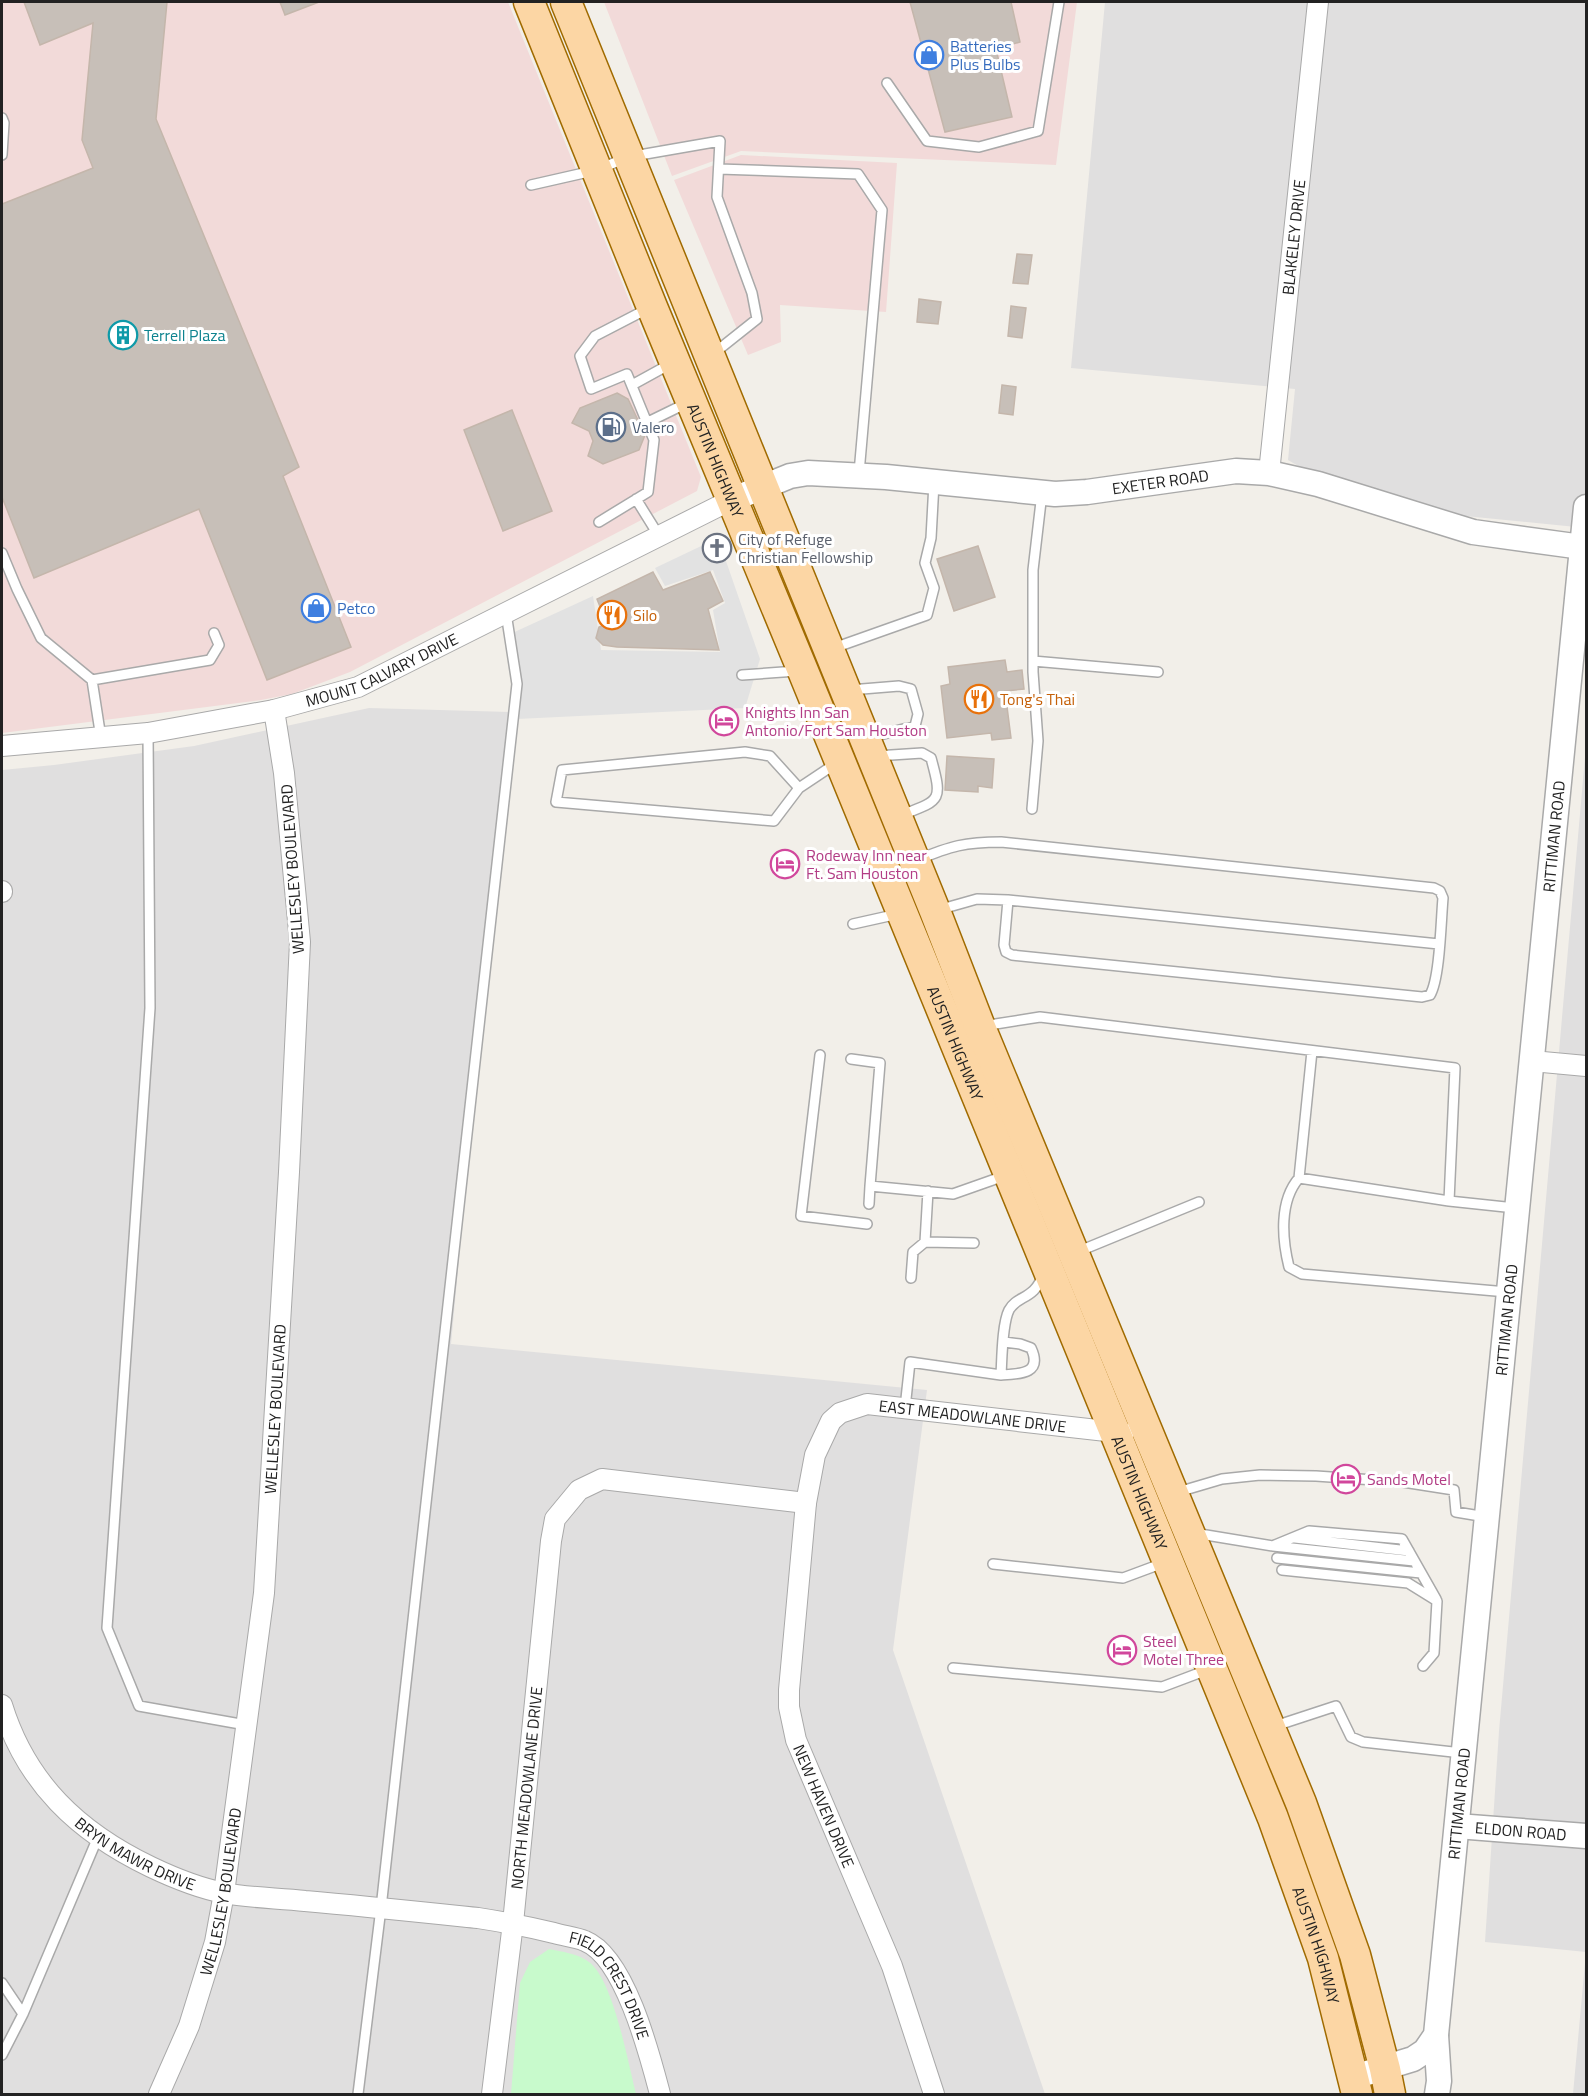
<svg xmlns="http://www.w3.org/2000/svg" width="1588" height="2096" font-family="'Titillium Web',sans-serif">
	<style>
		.residential { fill: #e0dfdf }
		.commercial { fill: #f2dad9 }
		.park { fill: #c8facc }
		.parking { fill: #e2e2e2 }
		.building { fill: #c7bfb8; stroke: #c4b6ab; stroke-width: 1.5 }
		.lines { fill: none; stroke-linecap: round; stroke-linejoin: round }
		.service-casing { stroke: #a9a9a9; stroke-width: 12 }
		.minor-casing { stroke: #a9a9a9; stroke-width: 22 }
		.tertiary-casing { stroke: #a9a9a9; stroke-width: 27 }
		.primary-casing { stroke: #a06b00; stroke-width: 33 }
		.service { stroke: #fff; stroke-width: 9 }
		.minor { stroke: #fff; stroke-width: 20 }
		.tertiary { stroke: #fff; stroke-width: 24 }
		.primary { stroke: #fcd6a4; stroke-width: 30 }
		.labels { text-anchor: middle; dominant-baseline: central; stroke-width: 6; stroke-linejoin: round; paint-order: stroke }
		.shop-label { font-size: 16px; fill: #366cbe; stroke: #fff; text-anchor: start }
		.street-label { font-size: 16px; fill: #222; stroke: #fff }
		.culture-label { font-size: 16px; fill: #0d838f; stroke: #fff; text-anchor: start }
		.service-label { font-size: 16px; fill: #4e5e75; stroke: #fff; text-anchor: start }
		.worship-label { font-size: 16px; fill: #5b616d; stroke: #fff; text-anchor: start }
		.food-label { font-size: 16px; fill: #c56008; stroke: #fff; text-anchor: start }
		.hotel-label { font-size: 16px; fill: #b23c85; stroke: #fff; text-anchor: start }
	</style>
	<rect width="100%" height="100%" fill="#f2efe9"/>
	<path class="residential" d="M 1105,2 L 1586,2 L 1586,528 L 1465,516 L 1300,467 L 1288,460 L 1295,389 L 1071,368 Z
		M 369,708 L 510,712 L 451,1344 L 927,1390 L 893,1650 L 1045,2094 L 2,2094 L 2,770 L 54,765 L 194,746 Z
		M 1586,746 L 1586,2094 L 1573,2094 L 1586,1952 L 1485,1942 L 1499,1731 Z"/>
	<path class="commercial" d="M 2,2 L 508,2 L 701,477 L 697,491 L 350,672 L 292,694 L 261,700 L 2,733 Z
		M 604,2 L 1077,2 L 1056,165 L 741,151 L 672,176 Z
		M 741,155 L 897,163 L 886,312 L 780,305 L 781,342 L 748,355 L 674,180 Z"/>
	<path class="park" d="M 549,1949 C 564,1952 586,1955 595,1968 C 615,1992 628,2062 636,2094 L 511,2094 L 520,1983 L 530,1962 Z"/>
	<path class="parking" d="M 718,538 L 760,659 L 745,708 L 517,719 L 506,636 L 593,596 L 601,650 L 720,652 L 713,610 L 725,603 L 713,570 L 665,586 L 655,568 Z"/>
	<path class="building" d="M 24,2 L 167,2 L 156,119 L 299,467 L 283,476 L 351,647 L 267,680 L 199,509 L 34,578 L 2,497 L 2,204 L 93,168 L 82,140 L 93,23 L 40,45 Z
		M 280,2 L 319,2 L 285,15 Z
		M 910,2 L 1011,2 L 1020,42 L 996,49 L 1012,117 L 945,132 Z
		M 1017,254 L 1032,255 L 1028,284 L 1013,283 Z
		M 919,299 L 941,302 L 938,324 L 917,322 Z
		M 1011,306 L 1026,308 L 1022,338 L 1008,336 Z
		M 1002,385 L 1016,387 L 1013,415 L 999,413 Z
		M 617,393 L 628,399 L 645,435 L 639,450 L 603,464 L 588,456 L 593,441 L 589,431 L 572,423 L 580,408 Z
		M 512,410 L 552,511 L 503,531 L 464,430 Z
		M 978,546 L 995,597 L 954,611 L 937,559 Z
		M 653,572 L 663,590 L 710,572 L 723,601 L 708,609 L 719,650 L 617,647 L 603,645 L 596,638 L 599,627 L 607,624 L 597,599 Z
		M 1005,660 L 1007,672 L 1022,670 L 1024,689 L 1005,691 L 1011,738 L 992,740 L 991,733 L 947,738 L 941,686 L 950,684 L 948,667 Z
		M 947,756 L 994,759 L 992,788 L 978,786 L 978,792 L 945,790 Z"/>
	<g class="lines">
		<g class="service-casing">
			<path id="service" d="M 887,83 L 927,141 L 979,147 L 1038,131 L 1059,2
				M 2,118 L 4,123 L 2,155
				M 719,169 L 858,174 L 882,210 L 859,473
				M 531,185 L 597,170 L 628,157 L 720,141 L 717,197 L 752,293 L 757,319 L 713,354
				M 632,385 L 672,363
				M 648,422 L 689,402
				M 636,499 L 659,536
				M 599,522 L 648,492 L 654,440 L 627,374 L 591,389 L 580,356 L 595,336 L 649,308
				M 2,553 L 17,589 L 41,638 L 92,680 L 101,738
				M 831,649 L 927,615 L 934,588 L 925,563 L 931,538 L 934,483
				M 1033,661 L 1158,672
				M 742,675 L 797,671
				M 92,680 L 210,660 L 219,645 L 214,633
				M 850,690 L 899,686 L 911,689 L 918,714 L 915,726 L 868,738
				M 148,733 L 150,1008 L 107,1628 L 139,1706 L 246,1725
				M 876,756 L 922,753 L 931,758 C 943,802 941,800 899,816
				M 799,788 L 770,756 L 745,752 L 562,770 L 556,802 L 774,821 L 799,788 L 835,764
				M 1032,809 L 1038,741 L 1033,672 L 1033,570 L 1042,493
				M 917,860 C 951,846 965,842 1001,842 L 1434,888 L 1440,891 L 1443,898 C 1441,919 1440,979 1430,995 L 1422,997 L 1012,955 L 1006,952 L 1004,945 L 1008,900 L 1439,944
				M 938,910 L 977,899 L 1008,900
				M 853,924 L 898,914
				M 983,1026 L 1040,1017 L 1455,1068 L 1449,1201 L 1515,1208
				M 820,1055 L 801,1216 L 867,1224
				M 851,1059 L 880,1063 L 870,1186 L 953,1194 L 1004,1176
				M 1299,1178 L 1312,1051
				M 928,1191 L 925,1242 L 974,1243
				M 1449,1201 L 1299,1178 C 1279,1201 1282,1239 1289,1267 L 1302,1274 L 1507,1292
				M 869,1204 L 870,1186
				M 1077,1252 L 1199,1202
				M 911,1278 L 913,1252 L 925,1242
				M 1001,1375 C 1020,1374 1043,1374 1031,1348 L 1020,1344 L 1004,1342
				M 905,1408 L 910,1362 L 1001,1375 C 1002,1359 1002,1324 1009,1310 C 1017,1295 1035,1300 1043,1274
				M 1178,1492 L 1222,1479 L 1260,1475 L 1316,1476 L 1403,1482 L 1454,1490 L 1456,1512 L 1486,1517
				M 1194,1533 L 1273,1546 L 1414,1561
				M 1295,1538 L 1409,1551
				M 1275,1545 L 1309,1531 L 1402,1539 L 1436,1599
				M 1277,1558 L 1421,1573
				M 993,1564 L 1123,1578 L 1166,1562
				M 1282,1570 L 1408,1583 L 1437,1601 L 1434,1653 L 1423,1666
				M 953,1668 L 1162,1687 L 1207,1670
				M 1275,1726 L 1336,1706 L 1351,1737 L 1363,1742 L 1462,1753
				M 2,1983 L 23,2014
				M 2,2055 L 23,2014 L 98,1837
				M 358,2094 L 381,1908 L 517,684 L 506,613"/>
		</g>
		<g class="minor-casing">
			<g id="minor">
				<path id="s1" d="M 1269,473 L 1318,2"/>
				<path id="s2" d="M 2,746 L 148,733 L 274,710 L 358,687 L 731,500"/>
				<path d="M 2,891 L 2,892"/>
				<path d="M 1532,1061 L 1586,1066"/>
				<path id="s3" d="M 2,1705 C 26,1783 78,1832 151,1867 C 174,1878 199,1888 224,1893 C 250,1898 279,1898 305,1901 C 363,1906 420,1912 478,1918 C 504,1922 529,1927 554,1933 C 564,1936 576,1937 585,1941 C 625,1957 650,2056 660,2094"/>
				<path id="s4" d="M 159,2094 L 189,2026 L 215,1942 L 224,1893 L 264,1593 L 289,1172 L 300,942 L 284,773 L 274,710"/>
				<path id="s5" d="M 492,2094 L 513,1923 L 551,1541 L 555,1519 L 579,1490 L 602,1479 L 806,1503"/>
				<path id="s6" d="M 934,2094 L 892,1966 L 796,1740 L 789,1707 L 789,1690 L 806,1503 L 815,1455 L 831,1421 L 840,1413 L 867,1404 L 1124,1433"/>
			</g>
		</g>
		<g class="tertiary-casing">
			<g id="tertiary">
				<path id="s7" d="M 731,500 L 790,476 L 808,473 L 886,477 L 1055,494 L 1087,492 L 1236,471 L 1269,473 L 1318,484 L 1473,532 L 1582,547"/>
				<path id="s8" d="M 1457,1826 L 1586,1836"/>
				<path d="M 1436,2035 L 1439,2081 L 1437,2094"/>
				<path id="s9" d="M 1354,2077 L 1413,2059 L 1425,2051 L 1436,2035 L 1586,507"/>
			</g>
		</g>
		<g class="primary-casing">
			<g id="primary">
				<path id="s10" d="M 529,2 L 652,307 L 803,671 L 1273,1818 L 1323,1958 L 1357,2094"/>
				<path d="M 566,2 L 935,911 L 980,1027 L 1301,1803 L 1355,1955 L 1385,2069 L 1390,2094"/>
			</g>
		</g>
		<use href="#service" class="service"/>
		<use href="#minor" class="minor"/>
		<use href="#tertiary" class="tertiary"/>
		<use href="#primary" class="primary"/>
	</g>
	<defs>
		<g id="shop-ring" transform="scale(1.5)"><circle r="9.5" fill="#fff" stroke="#3f7fe0" stroke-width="1.5"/><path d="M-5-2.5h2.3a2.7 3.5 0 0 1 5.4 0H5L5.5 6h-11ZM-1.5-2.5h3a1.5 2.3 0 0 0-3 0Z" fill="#3f7fe0"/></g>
		<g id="building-ring" transform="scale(1.5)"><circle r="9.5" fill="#fff" stroke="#0f9aa8" stroke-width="1.5"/><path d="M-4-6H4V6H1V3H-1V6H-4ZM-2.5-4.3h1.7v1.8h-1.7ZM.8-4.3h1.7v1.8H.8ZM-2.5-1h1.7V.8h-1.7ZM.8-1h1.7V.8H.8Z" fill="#0f9aa8"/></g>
		<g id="fuel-ring" transform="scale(1.5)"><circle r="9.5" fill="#fff" stroke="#5c6f8a" stroke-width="1.5"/><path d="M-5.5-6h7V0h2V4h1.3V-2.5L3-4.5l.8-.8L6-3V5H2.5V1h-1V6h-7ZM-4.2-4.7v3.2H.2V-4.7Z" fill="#5c6f8a"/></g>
		<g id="church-ring" transform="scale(1.5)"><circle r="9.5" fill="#fff" stroke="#6b7280" stroke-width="1.5"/><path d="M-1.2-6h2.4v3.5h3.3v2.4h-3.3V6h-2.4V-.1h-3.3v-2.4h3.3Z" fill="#6b7280"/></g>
		<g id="restaurant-ring" transform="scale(1.5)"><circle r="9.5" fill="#fff" stroke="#e8710a" stroke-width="1.5"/><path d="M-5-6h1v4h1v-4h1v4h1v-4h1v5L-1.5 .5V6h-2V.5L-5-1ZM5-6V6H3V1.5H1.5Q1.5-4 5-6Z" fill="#e8710a"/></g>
		<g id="hotel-ring" transform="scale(1.5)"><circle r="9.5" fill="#fff" stroke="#d1479c" stroke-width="1.5"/><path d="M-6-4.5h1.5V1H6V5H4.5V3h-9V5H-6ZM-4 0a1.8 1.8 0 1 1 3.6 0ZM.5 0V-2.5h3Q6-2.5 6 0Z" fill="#d1479c"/></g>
	</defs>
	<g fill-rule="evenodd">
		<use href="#shop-ring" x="929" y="55"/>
		<use href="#building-ring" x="123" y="335"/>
		<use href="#fuel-ring" x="611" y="427"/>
		<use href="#church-ring" x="717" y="548"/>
		<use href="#shop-ring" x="316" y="608"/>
		<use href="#restaurant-ring" x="612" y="615"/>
		<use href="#restaurant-ring" x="979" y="699"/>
		<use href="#hotel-ring" x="724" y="721"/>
		<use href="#hotel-ring" x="785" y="864"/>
		<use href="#hotel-ring" x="1346" y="1479"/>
		<use href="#hotel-ring" x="1122" y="1650"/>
	</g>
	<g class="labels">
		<g class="shop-label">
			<text x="950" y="46">Batteries<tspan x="950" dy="18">Plus Bulbs</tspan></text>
			<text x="337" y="608">Petco</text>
		</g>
		<g class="street-label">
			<text stroke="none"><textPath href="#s1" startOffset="237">BLAKELEY DRIVE</textPath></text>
			<text stroke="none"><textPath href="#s10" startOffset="495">AUSTIN HIGHWAY</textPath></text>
			<text stroke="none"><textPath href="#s7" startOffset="436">EXETER ROAD</textPath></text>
			<text stroke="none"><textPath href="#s2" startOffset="390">MOUNT CALVARY DRIVE</textPath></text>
			<text stroke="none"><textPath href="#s9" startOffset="1300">RITTIMAN ROAD</textPath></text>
			<text transform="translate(292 869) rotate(-94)">WELLESLEY BOULEVARD</text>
			<text stroke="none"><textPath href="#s10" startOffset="1125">AUSTIN HIGHWAY</textPath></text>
			<text stroke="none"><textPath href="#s9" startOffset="814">RITTIMAN ROAD</textPath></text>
			<text stroke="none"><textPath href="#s4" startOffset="699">WELLESLEY BOULEVARD</textPath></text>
			<text stroke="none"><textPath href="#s6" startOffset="852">EAST MEADOWLANE DRIVE</textPath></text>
			<text stroke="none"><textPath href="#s10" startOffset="1611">AUSTIN HIGHWAY</textPath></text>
			<text stroke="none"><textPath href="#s5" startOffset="308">NORTH MEADOWLANE DRIVE</textPath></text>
			<text stroke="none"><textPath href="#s9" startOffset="328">RITTIMAN ROAD</textPath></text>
			<text transform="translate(824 1806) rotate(67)">NEW HAVEN DRIVE</text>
			<text stroke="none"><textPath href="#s8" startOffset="64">ELDON ROAD</textPath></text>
			<text stroke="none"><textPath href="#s3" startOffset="207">BRYN MAWR DRIVE</textPath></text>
			<text stroke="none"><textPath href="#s4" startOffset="213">WELLESLEY BOULEVARD</textPath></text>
			<text stroke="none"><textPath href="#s10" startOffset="2097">AUSTIN HIGHWAY</textPath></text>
			<text stroke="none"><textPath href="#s3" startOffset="720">FIELD CREST DRIVE</textPath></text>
		</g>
		<g class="culture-label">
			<text x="144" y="335">Terrell Plaza</text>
		</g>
		<g class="service-label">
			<text x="632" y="427">Valero</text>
		</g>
		<g class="worship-label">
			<text x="738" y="539">City of Refuge<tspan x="738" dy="18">Christian Fellowship</tspan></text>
		</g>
		<g class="food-label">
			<text x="633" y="615">Silo</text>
			<text x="1000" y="699">Tong's Thai</text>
		</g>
		<g class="hotel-label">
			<text x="745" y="712">Knights Inn San<tspan x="745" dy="18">Antonio/Fort Sam Houston</tspan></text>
			<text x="806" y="855">Rodeway Inn near<tspan x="806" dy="18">Ft. Sam Houston</tspan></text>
			<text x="1367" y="1479">Sands Motel</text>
			<text x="1143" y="1641">Steel<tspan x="1143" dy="18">Motel Three</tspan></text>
		</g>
	</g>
	<rect width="1588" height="2096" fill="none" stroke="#222222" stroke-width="6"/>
</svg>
